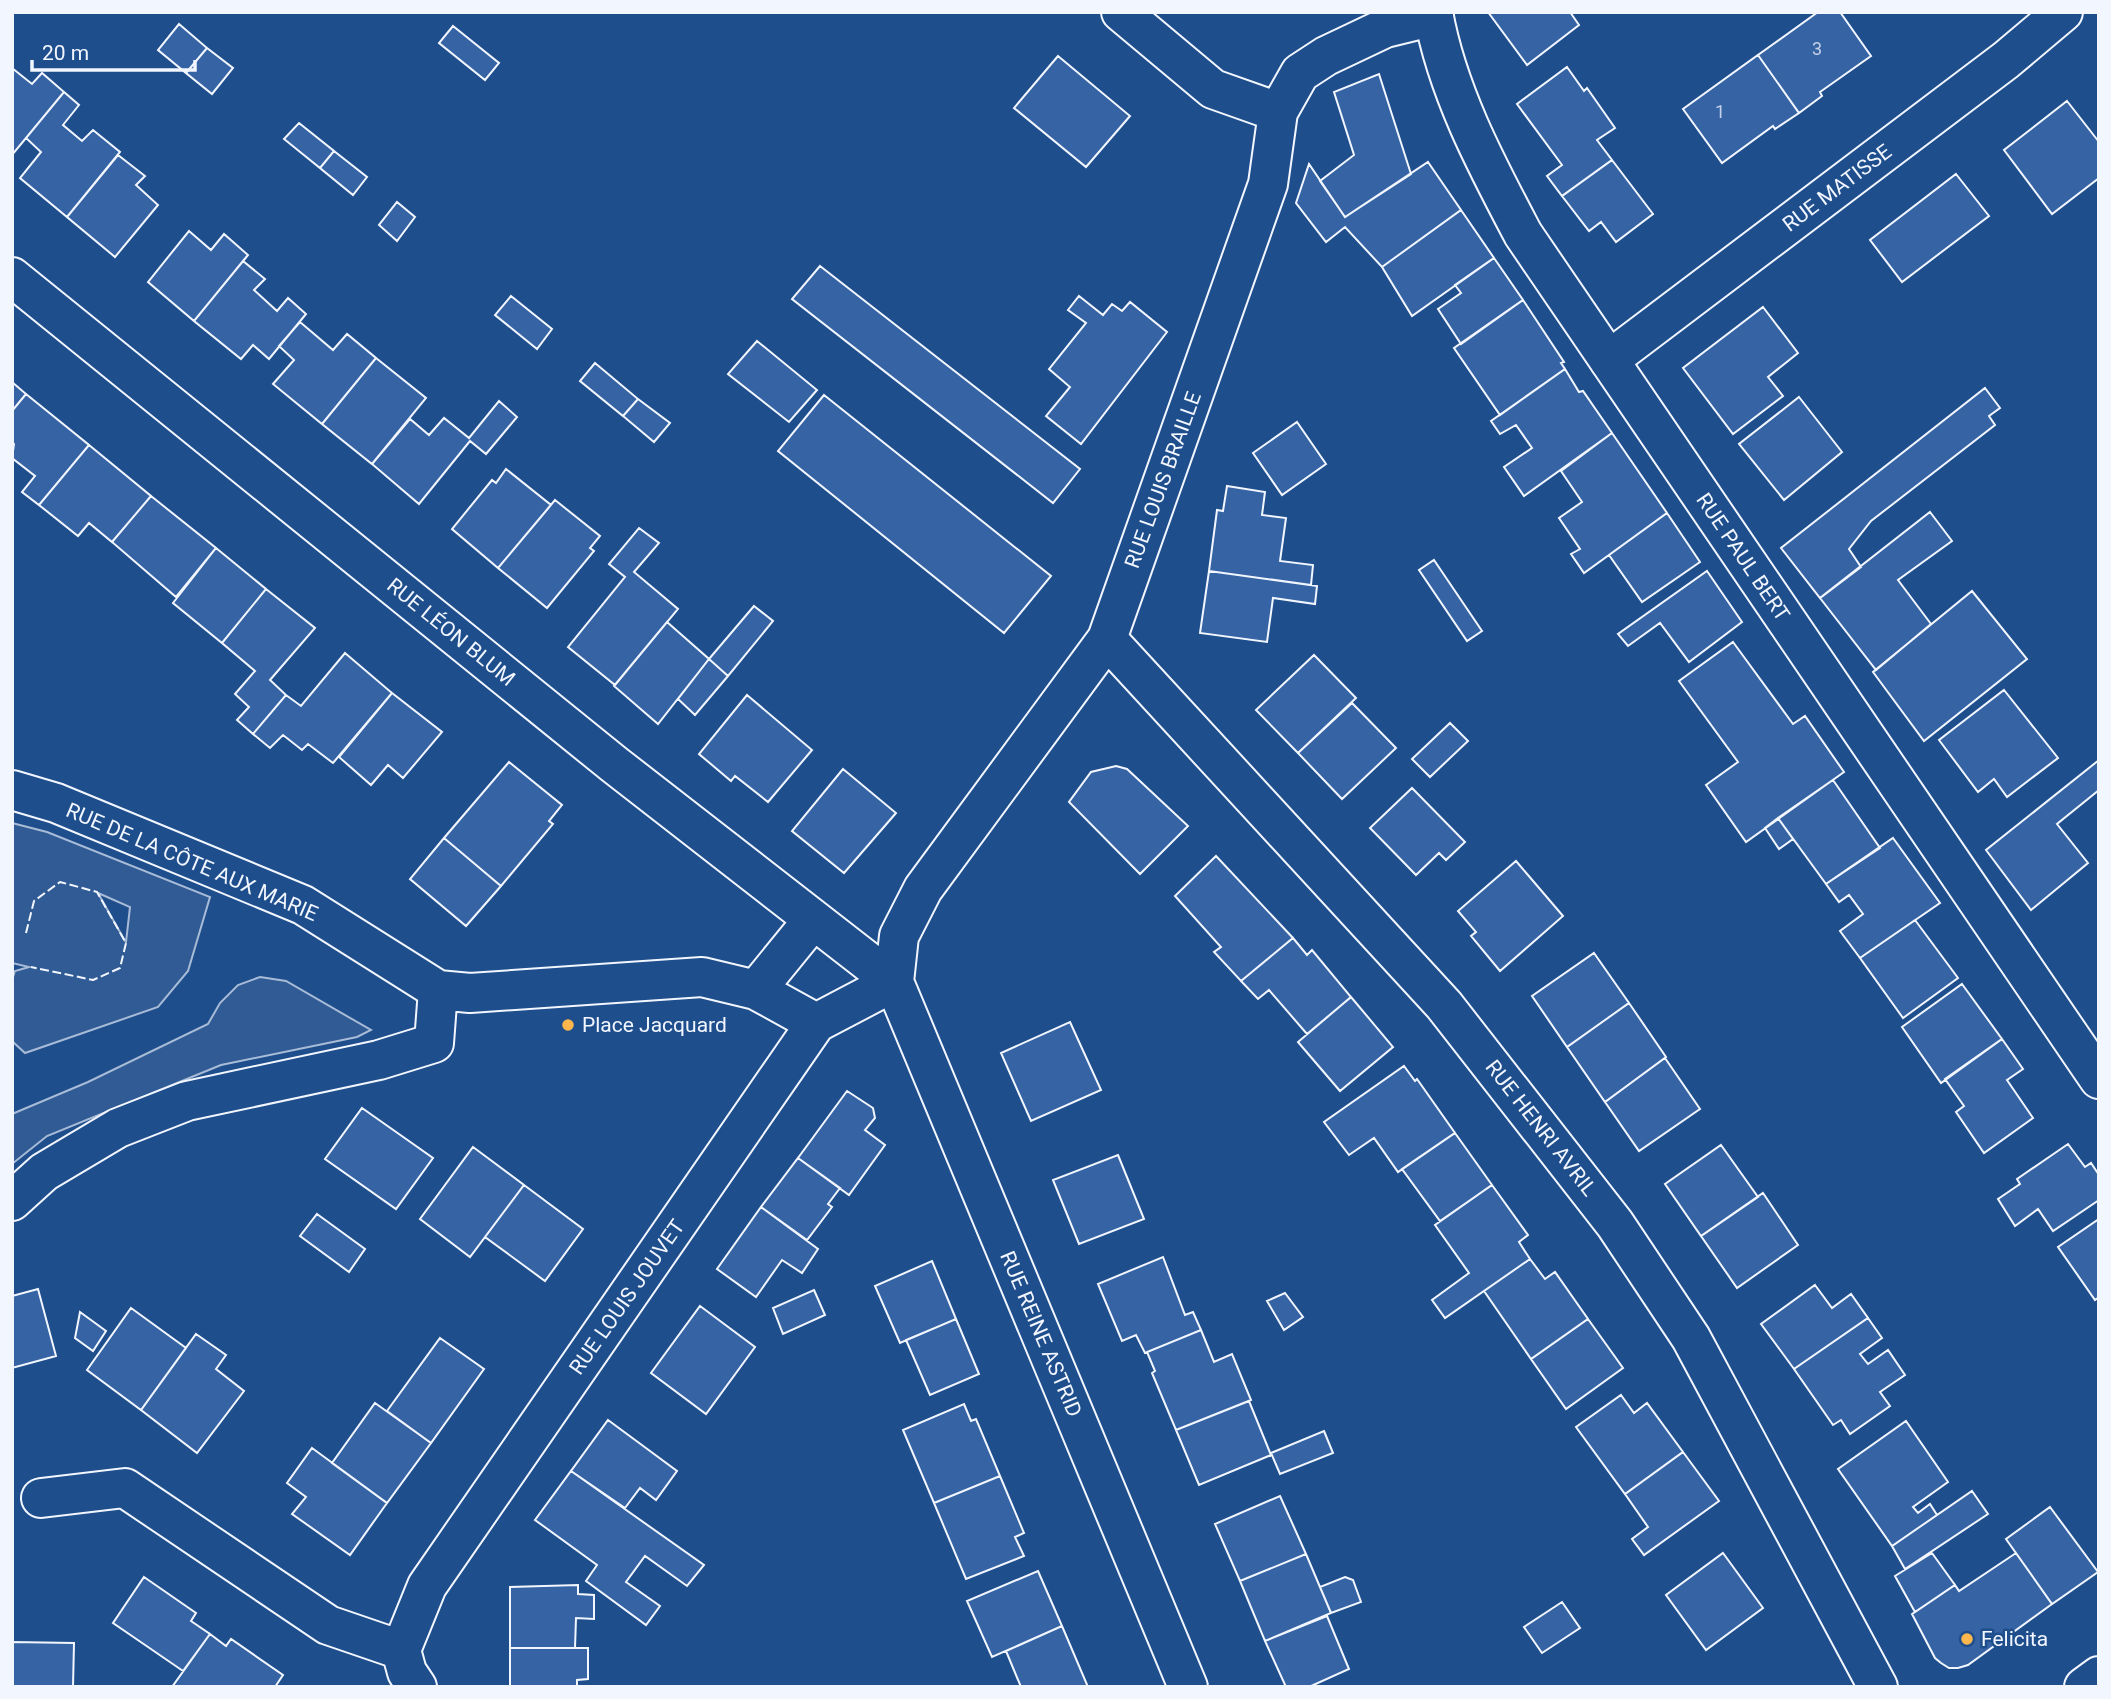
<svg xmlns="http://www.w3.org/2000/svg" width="2111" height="1699" font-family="Roboto,sans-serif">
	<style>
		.green { fill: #305b95; stroke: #a8bbd7; stroke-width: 2; fill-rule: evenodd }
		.building { fill: #3563a3; stroke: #f2f6ff; stroke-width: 2 }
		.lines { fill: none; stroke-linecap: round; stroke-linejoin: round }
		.minor-casing { stroke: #f2f6ff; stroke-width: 42 }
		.major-casing { stroke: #f2f6ff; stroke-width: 42 }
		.minor { stroke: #1f4e8c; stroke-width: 38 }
		.major { stroke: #1f4e8c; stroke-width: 38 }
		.fence { stroke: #f2f6ff; stroke-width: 2; stroke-dasharray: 9 3.5; stroke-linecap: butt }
		.poi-dot { fill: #ffb74d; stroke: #1f4e8c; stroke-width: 2.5 }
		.labels { text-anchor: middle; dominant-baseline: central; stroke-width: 5; stroke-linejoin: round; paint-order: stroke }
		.number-label { font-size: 18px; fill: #c3d1e8 }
		.street-label { font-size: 21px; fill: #f2f6ff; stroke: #1f4e8c }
		.poi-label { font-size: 21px; fill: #f2f6ff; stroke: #1f4e8c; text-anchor: start }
	</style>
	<rect width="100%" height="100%" fill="#1f4e8c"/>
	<path class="green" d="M 12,823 L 47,832 L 210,897 L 188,971 L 158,1007 L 25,1053 L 12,1041 L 12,980 L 15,971 L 29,967 L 12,963 ZM 98,893 L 130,907 L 126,942 L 125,941 Z
		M 260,977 L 286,981 L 371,1030 L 357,1037 L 221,1065 L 47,1136 L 12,1164 L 12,1114 L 88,1082 L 208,1024 L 220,1003 L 238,985 Z"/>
	<path class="building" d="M 1488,12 L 1570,12 L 1579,25 L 1527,65 Z
		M 1818,12 L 1840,12 L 1871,56 L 1820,92 L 1822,96 L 1799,113 L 1758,55 Z
		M 179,24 L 207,48 L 186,73 L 158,50 Z
		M 453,26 L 499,63 L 485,80 L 439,43 Z
		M 207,48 L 233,68 L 212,94 L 186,73 Z
		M 1758,55 L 1799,113 L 1775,129 L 1773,126 L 1722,163 L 1683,109 Z
		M 1058,56 L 1130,116 L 1086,167 L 1014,108 Z
		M 1567,67 L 1584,91 L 1587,88 L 1615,128 L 1597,140 L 1612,160 L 1562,196 L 1547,176 L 1562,165 L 1517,104 Z
		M 12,68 L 32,84 L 42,73 L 64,92 L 12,155 Z
		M 1379,74 L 1411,174 L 1345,217 L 1320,181 L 1354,155 L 1334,92 Z
		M 64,92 L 79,105 L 63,125 L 82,141 L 93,130 L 120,152 L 67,217 L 20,178 L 41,152 L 26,138 Z
		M 2067,101 L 2099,142 L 2099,178 L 2052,214 L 2004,150 Z
		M 299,123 L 334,151 L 320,168 L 284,139 Z
		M 334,151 L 367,177 L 353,195 L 320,168 Z
		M 118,155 L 145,176 L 136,185 L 158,205 L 115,257 L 67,217 Z
		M 1612,160 L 1653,214 L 1616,242 L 1601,222 L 1589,231 L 1562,196 Z
		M 1428,162 L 1461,210 L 1382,267 L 1345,227 L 1326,242 L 1296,203 L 1309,164 L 1345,217 Z
		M 1956,174 L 1989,216 L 1902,282 L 1870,240 Z
		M 397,202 L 415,217 L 397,241 L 379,225 Z
		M 1461,210 L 1494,258 L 1412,316 L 1382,267 Z
		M 189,231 L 211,250 L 224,234 L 248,255 L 194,321 L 148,282 Z
		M 1494,258 L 1523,300 L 1461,344 L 1438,309 L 1461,293 L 1455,285 Z
		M 243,261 L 265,279 L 254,290 L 277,311 L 288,298 L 306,314 L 269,359 L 253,345 L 241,359 L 194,321 Z
		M 820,266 L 1080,469 L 1053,503 L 792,299 Z
		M 511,296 L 552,329 L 537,349 L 495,315 Z
		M 1079,296 L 1103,315 L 1112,304 L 1122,311 L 1130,302 L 1167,332 L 1081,444 L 1046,416 L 1070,387 L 1049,369 L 1086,323 L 1068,310 Z
		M 1523,300 L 1564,362 L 1561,363 L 1565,369 L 1500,415 L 1454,348 Z
		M 1763,307 L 1798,353 L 1768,377 L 1783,396 L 1733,434 L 1683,368 Z
		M 300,322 L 333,350 L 347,334 L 376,358 L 322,424 L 273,384 L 294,360 L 279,346 Z
		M 757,341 L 817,390 L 789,422 L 728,374 Z
		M 376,358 L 426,398 L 372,464 L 322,424 Z
		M 595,363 L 638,399 L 623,416 L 580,381 Z
		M 1565,369 L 1579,392 L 1583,391 L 1612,433 L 1524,496 L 1504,467 L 1532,448 L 1516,425 L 1500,434 L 1491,421 Z
		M 12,382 L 26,394 L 12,411 Z
		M 1985,388 L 2000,408 L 1989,416 L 1995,425 L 1871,521 L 1849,549 L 1861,567 L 1820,598 L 1781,548 Z
		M 26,394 L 89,445 L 39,505 L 22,492 L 35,476 L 12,458 L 14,444 L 12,442 L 12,411 Z
		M 824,395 L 1051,576 L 1004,633 L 778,451 Z
		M 1799,397 L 1842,452 L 1784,500 L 1739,444 Z
		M 638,399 L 670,423 L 654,442 L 623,416 Z
		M 499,401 L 517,417 L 486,454 L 470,441 L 419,504 L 372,464 L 410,419 L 429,435 L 444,418 L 469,438 Z
		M 1297,422 L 1326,464 L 1282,495 L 1253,453 Z
		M 1612,433 L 1667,513 L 1584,573 L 1571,554 L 1580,549 L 1559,518 L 1582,502 L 1561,471 Z
		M 89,445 L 151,496 L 112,542 L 89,523 L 78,536 L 39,505 Z
		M 506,469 L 551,505 L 498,568 L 452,529 L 492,480 L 496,483 Z
		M 1227,486 L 1265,492 L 1262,515 L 1286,518 L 1280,561 L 1313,565 L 1311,585 L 1209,571 L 1217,510 L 1223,511 Z
		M 151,496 L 216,548 L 176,597 L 112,542 Z
		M 555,500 L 600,536 L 590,548 L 594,551 L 547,608 L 498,568 Z
		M 1930,512 L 1952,541 L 1898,580 L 1931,624 L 1876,670 L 1820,598 Z
		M 1667,513 L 1700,562 L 1642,602 L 1609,555 Z
		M 639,528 L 659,543 L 634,572 L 678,609 L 615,685 L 568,647 L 625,577 L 609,564 Z
		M 216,548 L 266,589 L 222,643 L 173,603 Z
		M 1434,560 L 1482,631 L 1467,641 L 1419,570 Z
		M 1209,571 L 1317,586 L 1315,604 L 1273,598 L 1267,642 L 1200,633 Z
		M 1707,571 L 1742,622 L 1689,662 L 1660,623 L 1628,646 L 1618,634 Z
		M 266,589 L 315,628 L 270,680 L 286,695 L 253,734 L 237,720 L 249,707 L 235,694 L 255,671 L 222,643 Z
		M 1972,591 L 2027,659 L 1924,741 L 1873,672 Z
		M 754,606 L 773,621 L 728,676 L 709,659 Z
		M 667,622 L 709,659 L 658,724 L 614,686 Z
		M 1733,642 L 1793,724 L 1805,716 L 1844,772 L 1746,842 L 1706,785 L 1738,762 L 1679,681 Z
		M 345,653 L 392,693 L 333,763 L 308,744 L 302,750 L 283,735 L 270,748 L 253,734 L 286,695 L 301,706 Z
		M 1314,655 L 1356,698 L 1298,753 L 1256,710 Z
		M 709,659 L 728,676 L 695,715 L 678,699 Z
		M 2004,690 L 2058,758 L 2007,797 L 1994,779 L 1978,792 L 1939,740 Z
		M 392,693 L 442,732 L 403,778 L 388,765 L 371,785 L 339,757 Z
		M 747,695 L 812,750 L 768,802 L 735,776 L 731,781 L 699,754 Z
		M 1352,703 L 1396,748 L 1342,799 L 1298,753 Z
		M 1450,723 L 1468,741 L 1430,777 L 1412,759 Z
		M 2099,760 L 2099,790 L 2057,824 L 2088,863 L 2031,910 L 1986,850 Z
		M 509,762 L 562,805 L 549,821 L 553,824 L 501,886 L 444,838 Z
		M 1116,766 L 1127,769 L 1188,826 L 1140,874 L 1069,802 L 1091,772 Z
		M 843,769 L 896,813 L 844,873 L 792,831 Z
		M 1833,780 L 1880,848 L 1826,884 L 1778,818 Z
		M 1412,788 L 1465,842 L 1446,860 L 1439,853 L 1416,875 L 1370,828 Z
		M 1778,818 L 1793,839 L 1779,849 L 1765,828 Z
		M 444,838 L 501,886 L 466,926 L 410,879 Z
		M 1893,838 L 1940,903 L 1860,958 L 1840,931 L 1863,914 L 1849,895 L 1839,902 L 1826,884 Z
		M 1216,856 L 1293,938 L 1241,981 L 1214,952 L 1221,947 L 1175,896 Z
		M 1516,861 L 1563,916 L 1500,971 L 1471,936 L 1476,932 L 1458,911 Z
		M 1915,920 L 1958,978 L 1903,1018 L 1860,958 Z
		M 1293,938 L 1307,955 L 1312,950 L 1351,997 L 1307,1034 L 1269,990 L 1258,999 L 1241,981 Z
		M 1594,953 L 1629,1003 L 1567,1047 L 1532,996 Z
		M 1962,984 L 2002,1039 L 1941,1083 L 1902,1027 Z
		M 1351,997 L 1393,1047 L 1340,1091 L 1298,1042 Z
		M 1629,1003 L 1666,1057 L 1605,1102 L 1567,1047 Z
		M 1070,1022 L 1101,1090 L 1031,1121 L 1001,1053 Z
		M 2002,1039 L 2023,1069 L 2007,1080 L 2033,1118 L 1984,1153 L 1956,1112 L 1964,1106 L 1945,1079 Z
		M 1665,1058 L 1700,1109 L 1639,1151 L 1605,1102 Z
		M 1404,1066 L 1415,1081 L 1417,1079 L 1455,1133 L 1398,1172 L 1374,1138 L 1349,1155 L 1324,1122 Z
		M 847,1091 L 873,1108 L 875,1118 L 865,1130 L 885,1145 L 849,1195 L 798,1158 Z
		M 362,1108 L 433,1158 L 396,1209 L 325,1159 Z
		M 1455,1133 L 1492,1185 L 1440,1221 L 1402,1169 Z
		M 2068,1144 L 2085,1167 L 2091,1163 L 2099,1175 L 2099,1200 L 2053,1231 L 2038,1209 L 2015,1226 L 1998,1199 L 2020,1184 L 2017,1179 Z
		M 1721,1145 L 1758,1197 L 1701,1236 L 1665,1184 Z
		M 473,1147 L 524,1185 L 470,1257 L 420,1219 Z
		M 1118,1155 L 1144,1219 L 1079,1244 L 1053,1180 Z
		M 798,1158 L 840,1188 L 828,1204 L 832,1207 L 807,1240 L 761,1207 Z
		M 524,1185 L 583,1229 L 545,1281 L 485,1237 Z
		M 1492,1185 L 1528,1235 L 1519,1242 L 1530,1259 L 1445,1318 L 1432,1300 L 1469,1273 L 1435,1225 Z
		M 1763,1193 L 1798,1245 L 1737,1288 L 1701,1236 Z
		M 761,1207 L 818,1249 L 802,1273 L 782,1260 L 756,1297 L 717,1269 Z
		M 317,1214 L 365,1249 L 349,1272 L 300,1236 Z
		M 2099,1219 L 2099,1297 L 2095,1300 L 2058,1247 Z
		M 1163,1257 L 1185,1315 L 1193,1312 L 1201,1330 L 1145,1353 L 1136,1335 L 1122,1341 L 1098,1284 Z
		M 1530,1259 L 1545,1279 L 1555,1272 L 1588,1319 L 1531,1359 L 1484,1291 Z
		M 932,1261 L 956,1319 L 900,1343 L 875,1286 Z
		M 1815,1285 L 1832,1308 L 1851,1294 L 1868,1318 L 1794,1369 L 1761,1324 Z
		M 38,1289 L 56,1356 L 12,1368 L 12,1296 Z
		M 814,1290 L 825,1315 L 783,1334 L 773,1308 Z
		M 1285,1293 L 1303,1317 L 1284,1330 L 1267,1301 Z
		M 700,1306 L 755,1347 L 706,1414 L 651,1373 Z
		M 131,1308 L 186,1348 L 141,1410 L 87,1370 Z
		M 80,1312 L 106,1331 L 93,1351 L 75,1338 Z
		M 1868,1318 L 1882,1338 L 1860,1354 L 1868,1364 L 1888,1350 L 1905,1375 L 1880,1392 L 1890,1406 L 1850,1434 L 1841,1420 L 1833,1425 L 1794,1369 Z
		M 956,1319 L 979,1374 L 930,1395 L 906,1340 Z
		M 1588,1319 L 1623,1368 L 1566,1409 L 1531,1359 Z
		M 1201,1330 L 1214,1362 L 1232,1354 L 1251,1400 L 1176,1430 L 1152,1373 L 1155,1371 L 1147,1352 Z
		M 196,1334 L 226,1355 L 216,1369 L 244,1391 L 197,1453 L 141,1410 Z
		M 440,1338 L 484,1369 L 431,1443 L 387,1411 Z
		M 1621,1395 L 1634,1413 L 1647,1403 L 1683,1452 L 1625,1494 L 1576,1427 Z
		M 1249,1401 L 1271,1455 L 1199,1485 L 1176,1430 Z
		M 375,1403 L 431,1443 L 387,1503 L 332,1463 Z
		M 964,1404 L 971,1421 L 976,1419 L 1000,1476 L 934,1503 L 903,1430 Z
		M 608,1420 L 677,1471 L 656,1500 L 640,1488 L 625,1508 L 571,1471 Z
		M 1906,1421 L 1948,1482 L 1913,1507 L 1918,1513 L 1930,1504 L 1937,1515 L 1892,1546 L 1838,1469 Z
		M 1324,1431 L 1333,1453 L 1280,1474 L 1271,1453 Z
		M 312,1448 L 387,1503 L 350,1555 L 292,1514 L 306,1497 L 287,1483 Z
		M 1683,1452 L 1719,1501 L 1644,1555 L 1632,1539 L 1648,1527 L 1625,1494 Z
		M 571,1471 L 704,1565 L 687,1586 L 645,1556 L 626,1582 L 660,1606 L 646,1625 L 586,1581 L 597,1565 L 535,1520 Z
		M 1000,1476 L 1024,1533 L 1015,1537 L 1024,1556 L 966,1579 L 934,1503 Z
		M 1972,1491 L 1988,1514 L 1905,1569 L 1892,1546 Z
		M 1280,1496 L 1306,1554 L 1240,1581 L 1215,1524 Z
		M 2050,1507 L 2098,1572 L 2052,1604 L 2006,1539 Z
		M 1723,1553 L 1763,1608 L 1706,1650 L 1666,1595 Z
		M 1932,1553 L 1955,1585 L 1915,1612 L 1895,1576 Z
		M 2016,1553 L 2052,1604 L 1968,1665 L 1958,1668 L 1949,1668 L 1941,1663 L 1935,1658 L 1912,1614 L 1955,1585 L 1959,1591 Z
		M 1306,1554 L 1331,1613 L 1265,1641 L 1240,1581 Z
		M 1038,1571 L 1062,1626 L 992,1657 L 967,1601 Z
		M 144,1577 L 196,1613 L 191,1621 L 210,1634 L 183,1671 L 113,1623 Z
		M 1345,1577 L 1353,1580 L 1361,1602 L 1331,1613 L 1320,1587 Z
		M 578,1585 L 578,1594 L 594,1595 L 594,1619 L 576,1618 L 575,1648 L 510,1648 L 510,1587 Z
		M 1562,1602 L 1580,1628 L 1542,1653 L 1524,1627 Z
		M 1327,1616 L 1349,1669 L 1309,1687 L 1286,1687 L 1265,1641 Z
		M 1062,1626 L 1088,1687 L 1021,1687 L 1006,1651 Z
		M 210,1634 L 226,1646 L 231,1639 L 283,1675 L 275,1687 L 172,1687 Z
		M 12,1642 L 74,1643 L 73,1687 L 12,1687 Z
		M 510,1648 L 588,1648 L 588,1679 L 577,1680 L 577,1687 L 510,1687 Z"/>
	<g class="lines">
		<g class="minor-casing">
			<path id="minor" d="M 1121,12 L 1213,89 L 1278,112
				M 12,277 L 615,765 L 894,982 L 1188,1687
				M 1609,360 L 2006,60 L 2063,12
				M 1107,639 L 1444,1005 L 1615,1224 L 1691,1338 L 1878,1687
				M 12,790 L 56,803 L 303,905 L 438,990
				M 894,982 L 899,936 L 923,889 L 1107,639 L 1268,184 L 1278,112 L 1300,73 L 1326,56 L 1385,28 L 1434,16
				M 756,990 L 813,920
				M 12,1201 L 44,1172 L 118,1128 L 187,1101 L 379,1060 L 434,1043 L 438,990 L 470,993 L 702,977 L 756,990 L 816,1023
				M 41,1498 L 125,1488 L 328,1625 L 401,1650
				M 417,1687 L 407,1672 L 401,1650 L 427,1586 L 816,1023 L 894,982
				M 2084,1687 L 2099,1676"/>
		</g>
		<g class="major-casing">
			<path id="major" d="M 1433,12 C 1447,91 1486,164 1523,234 L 2099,1079"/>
		</g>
		<use href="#minor" class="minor"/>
		<use href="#major" class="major"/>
		<path class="fence" d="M 26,933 L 34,901 L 60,882 L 97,892 L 126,943 L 120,968 L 93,980 L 31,967"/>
	</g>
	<g class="poi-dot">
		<circle cx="568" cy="1025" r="7"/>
		<circle cx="1967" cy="1639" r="7"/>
	</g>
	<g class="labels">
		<g class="number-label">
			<text x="1817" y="48">3</text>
			<text x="1720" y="111">1</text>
		</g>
		<g class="street-label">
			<text transform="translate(1837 188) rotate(-37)">RUE MATISSE</text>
			<text transform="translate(1163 480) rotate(-70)">RUE LOUIS BRAILLE</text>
			<text transform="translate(1743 557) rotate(56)">RUE PAUL BERT</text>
			<text transform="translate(451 632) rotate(39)">RUE LÉON BLUM</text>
			<text transform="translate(192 862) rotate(23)">RUE DE LA CÔTE AUX MARIE</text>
			<text transform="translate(1541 1128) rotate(52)">RUE HENRI AVRIL</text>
			<text transform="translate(627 1297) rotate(-55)">RUE LOUIS JOUVET</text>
			<text transform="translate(1041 1334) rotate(67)">RUE REINE ASTRID</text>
		</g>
		<g class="poi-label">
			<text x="582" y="1025">Place Jacquard</text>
			<text x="1981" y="1639">Felicita</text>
		</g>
	</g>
	<rect width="2111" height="1699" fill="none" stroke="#f2f6ff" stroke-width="28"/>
	<path d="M32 60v10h163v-10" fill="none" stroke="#f2f6ff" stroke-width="3.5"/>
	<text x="42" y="60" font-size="21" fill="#f2f6ff" stroke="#1f4e8c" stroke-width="5" paint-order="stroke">20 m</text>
</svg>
